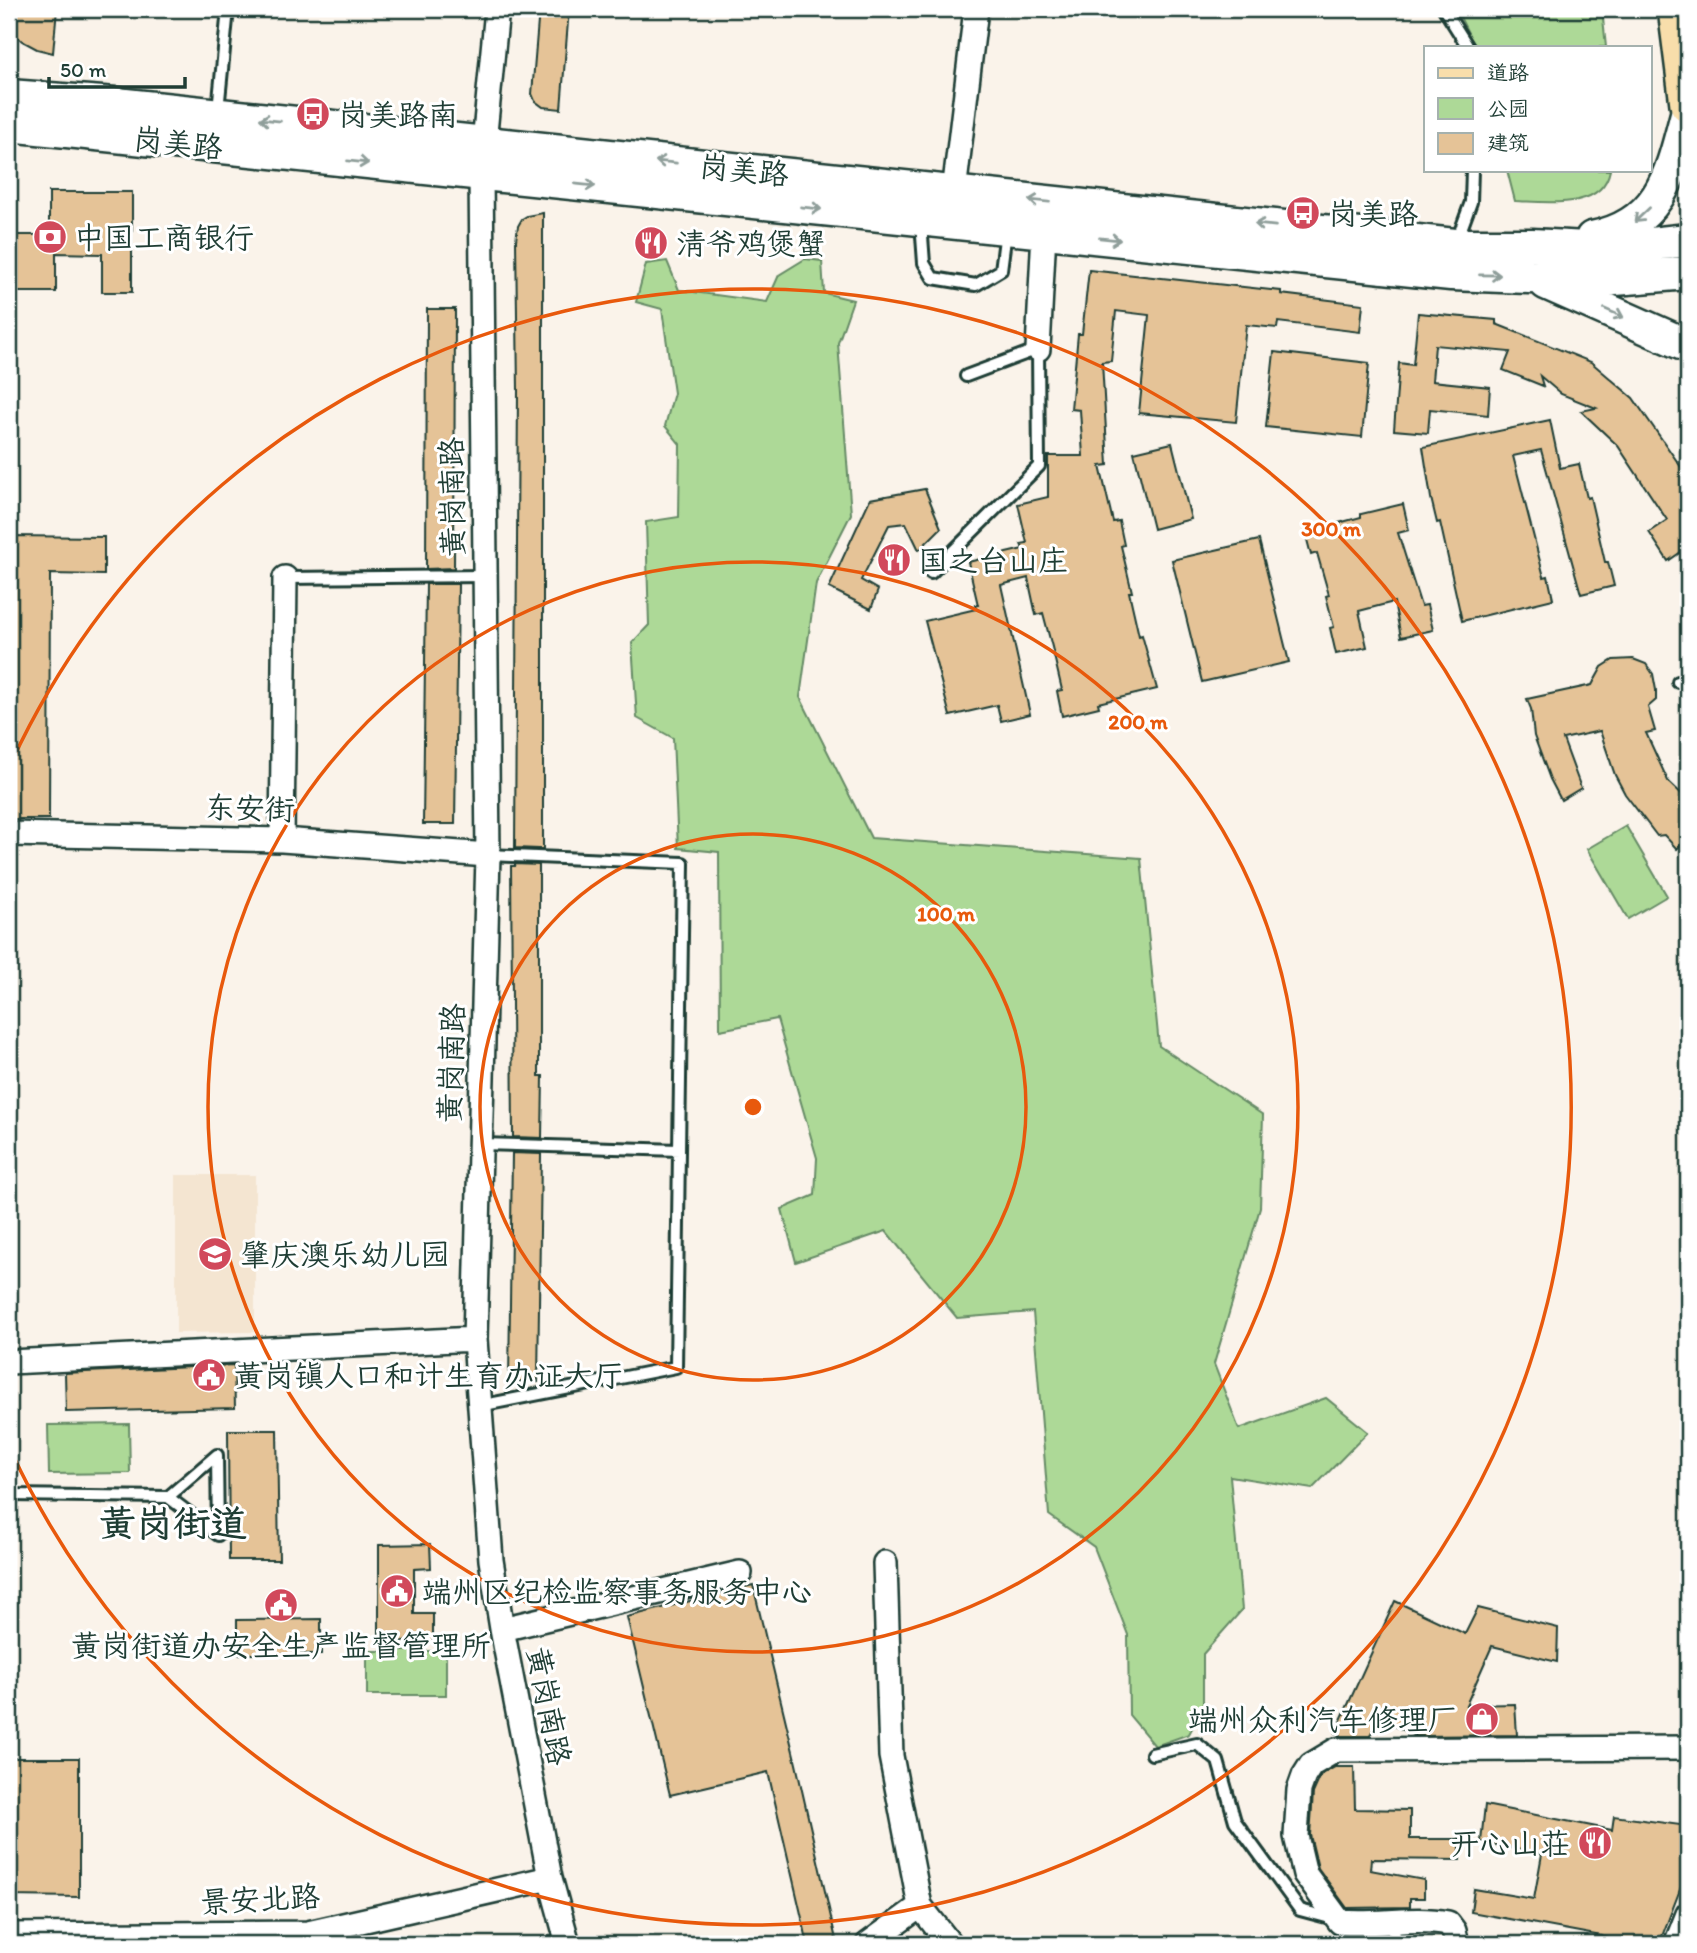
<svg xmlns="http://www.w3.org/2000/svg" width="1697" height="1953" font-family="Itim,'LXGW WenKai TC',sans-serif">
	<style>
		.built { fill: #f4e5d1 }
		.green { fill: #add997; stroke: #668b66; stroke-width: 2 }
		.building { fill: #e5c397; stroke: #1f3d34; stroke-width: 2 }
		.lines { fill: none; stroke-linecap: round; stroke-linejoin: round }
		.lane-casing { stroke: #1f3d34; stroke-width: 16 }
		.street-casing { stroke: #1f3d34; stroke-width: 28 }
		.secondary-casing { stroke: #1f3d34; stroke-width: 37 }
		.primary-casing { stroke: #1f3d34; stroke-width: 40 }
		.lane { stroke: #fff; stroke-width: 10 }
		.street { stroke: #fff; stroke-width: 23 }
		.secondary { stroke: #fff; stroke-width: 32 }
		.primary { stroke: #f8deab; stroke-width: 35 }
		.oneway { stroke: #8f9e9a }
		.ring { fill: none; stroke: #e8590c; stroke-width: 3.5 }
		.labels { text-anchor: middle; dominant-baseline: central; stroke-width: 6; stroke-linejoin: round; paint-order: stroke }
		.poi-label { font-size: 30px; fill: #1f3d34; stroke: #fff; text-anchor: start }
		.street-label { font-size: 30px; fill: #1f3d34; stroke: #fff }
		.district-label { font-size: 37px; font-weight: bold; fill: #1f3d34; stroke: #fff }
		.centre { fill: #e8590c; stroke: #fff; stroke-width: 3.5 }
		.ring-label { font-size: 21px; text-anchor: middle; font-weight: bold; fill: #e8590c; stroke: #fff; stroke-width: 6; stroke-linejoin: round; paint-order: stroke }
	</style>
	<rect width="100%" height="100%" fill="#faf3ea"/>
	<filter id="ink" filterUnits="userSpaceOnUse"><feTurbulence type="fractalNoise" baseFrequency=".0143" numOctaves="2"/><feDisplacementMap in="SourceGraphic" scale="14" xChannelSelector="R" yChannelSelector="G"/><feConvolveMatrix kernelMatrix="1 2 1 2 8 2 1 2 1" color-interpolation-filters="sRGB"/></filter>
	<g filter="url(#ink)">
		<path class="built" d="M 176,1175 L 255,1175 L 255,1332 L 176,1333 Z"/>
		<path class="green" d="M 1456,9 L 1602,9 L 1606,47 L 1475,47 Z
			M 1507,170 L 1610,170 C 1602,211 1546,202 1515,201 Z
			M 805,259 L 822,261 L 824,293 L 853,300 L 838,343 L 851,514 L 816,583 L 800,697 L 871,838 L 1141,858 L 1159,1046 L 1263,1115 L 1260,1208 L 1214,1364 L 1239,1429 L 1326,1398 L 1368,1432 L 1312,1489 L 1230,1476 L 1242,1610 L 1203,1654 L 1203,1708 L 1189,1734 L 1155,1746 L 1129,1715 L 1128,1635 L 1094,1547 L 1049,1515 L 1033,1312 L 957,1318 L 886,1231 L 796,1262 L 782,1209 L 815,1195 L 817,1158 L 777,1019 L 720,1030 L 719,852 L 678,848 L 673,738 L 637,718 L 632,643 L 649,625 L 646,522 L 679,517 L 680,444 L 665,426 L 674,393 L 662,309 L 636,302 L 646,264 L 667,261 L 679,290 L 767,302 L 779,275 Z
			M 1626,826 L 1667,896 L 1628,919 L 1587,849 Z
			M 129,1424 L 130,1473 L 49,1474 L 48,1425 Z
			M 367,1651 L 446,1651 L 446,1695 L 367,1695 Z"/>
		<path class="building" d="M 9,9 L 57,9 L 53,53 L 37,49 L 22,41 L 9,29 Z
			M 539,9 L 569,9 L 561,109 L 543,107 L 535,101 L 532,94 Z
			M 49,192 L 132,192 L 132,292 L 102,292 L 102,254 L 56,253 L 56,292 L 16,292 L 16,235 L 49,235 Z
			M 543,213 L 543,849 L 539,849 L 515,848 L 518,391 L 516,240 L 518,226 L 522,219 L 527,216 Z
			M 1089,270 L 1281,291 L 1281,294 L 1363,304 L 1360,332 L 1278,322 L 1277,328 L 1246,325 L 1236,422 L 1139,413 L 1149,315 L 1116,311 L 1111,361 L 1102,362 L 1108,465 L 1100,466 L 1113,522 L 1119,521 L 1124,545 L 1121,546 L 1132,592 L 1129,592 L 1139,636 L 1142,635 L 1157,689 L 1098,703 L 1099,707 L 1062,716 L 1057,691 L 1062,690 L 1052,647 L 1043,613 L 1036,615 L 1028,578 L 1001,585 L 1030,714 L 1001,721 L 997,705 L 950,716 L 925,621 L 976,609 L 975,605 L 978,605 L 968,562 L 1023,549 L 1021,544 L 1027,543 L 1018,504 L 1048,497 L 1048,456 L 1083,456 L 1080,410 L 1071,409 L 1078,334 L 1082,334 Z
			M 427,309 L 455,309 L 454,568 L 426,569 Z
			M 1418,313 L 1496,320 L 1496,324 L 1591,362 L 1633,398 L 1688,477 L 1688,547 L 1668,561 L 1649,532 L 1667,520 L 1618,446 L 1581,411 L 1596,408 L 1561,394 L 1540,376 L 1543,386 L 1503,370 L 1510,352 L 1435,345 L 1432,381 L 1490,387 L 1488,415 L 1430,409 L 1428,433 L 1394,430 L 1399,363 L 1413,365 Z
			M 1274,352 L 1369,363 L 1362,437 L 1266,427 Z
			M 1550,420 L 1560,468 L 1579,464 L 1587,498 L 1590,497 L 1605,562 L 1608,562 L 1614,586 L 1581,594 L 1541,450 L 1513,456 L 1544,577 L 1548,576 L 1553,599 L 1462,621 L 1440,522 L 1437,523 L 1431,498 L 1423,447 Z
			M 1172,443 L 1191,519 L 1153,529 L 1134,452 Z
			M 925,489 L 941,528 L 919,550 L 906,523 L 889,525 L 861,580 L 878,590 L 871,609 L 829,588 L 870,499 Z
			M 1403,504 L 1409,530 L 1398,533 L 1421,606 L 1427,605 L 1433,630 L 1401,637 L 1394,602 L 1386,604 L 1359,611 L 1367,647 L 1336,654 L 1330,628 L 1334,627 L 1326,596 L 1329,595 L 1317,553 L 1311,555 L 1305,532 L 1361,517 L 1361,514 Z
			M 9,536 L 104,537 L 104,575 L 50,574 L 49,819 L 9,819 Z
			M 1259,540 L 1289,662 L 1202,682 L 1172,560 Z
			M 426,584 L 458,584 L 455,824 L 423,824 Z
			M 1633,659 L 1646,664 L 1653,674 L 1656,690 L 1656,700 L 1648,707 L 1655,731 L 1646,733 L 1668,781 L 1688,800 L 1688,838 L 1677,849 L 1664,835 L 1657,836 L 1625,794 L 1615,775 L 1600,731 L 1563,739 L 1581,788 L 1561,800 L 1550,779 L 1534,736 L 1531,709 L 1527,699 L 1592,685 L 1602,667 L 1613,660 Z
			M 515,864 L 539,865 L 539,1076 L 543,1076 L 542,1138 L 513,1137 L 511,866 L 515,866 Z
			M 512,1153 L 541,1154 L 538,1382 L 509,1381 Z
			M 234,1365 L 235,1408 L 66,1412 L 65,1373 Z
			M 228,1430 L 277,1430 L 279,1560 L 229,1560 Z
			M 430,1544 L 431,1568 L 414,1569 L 414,1614 L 433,1614 L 433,1641 L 379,1642 L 379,1545 Z
			M 753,1585 L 796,1764 L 837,1944 L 808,1944 L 768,1772 L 670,1795 L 627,1617 Z
			M 1395,1601 L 1465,1634 L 1478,1608 L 1558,1628 L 1557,1662 L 1492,1646 L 1466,1705 L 1515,1704 L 1517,1735 L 1416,1736 L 1378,1718 L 1370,1736 L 1341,1736 L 1335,1733 Z
			M 321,1619 L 321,1654 L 237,1654 L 237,1620 Z
			M 9,1758 L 79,1758 L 79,1897 L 9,1896 Z
			M 1335,1767 L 1354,1767 L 1355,1809 L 1410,1810 L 1410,1839 L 1460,1839 L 1460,1860 L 1371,1859 L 1370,1870 L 1424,1880 L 1424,1898 L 1410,1898 L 1410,1907 L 1347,1908 L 1318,1868 L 1310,1835 L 1313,1793 L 1321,1775 Z
			M 1485,1805 L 1612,1830 L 1614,1816 L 1688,1826 L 1686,1883 L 1683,1882 L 1659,1944 L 1624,1944 L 1601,1936 L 1471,1912 L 1474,1889 L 1534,1899 L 1542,1854 L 1481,1842 Z"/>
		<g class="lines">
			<g class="lane-casing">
				<path id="lane" d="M 1444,9 L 1468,47
					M 218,110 L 228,9
					M 921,223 L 924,263 L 933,278 L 976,285 L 1001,270 L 1006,231
					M 1456,243 L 1471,202 L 1472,170
					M 931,573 L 1039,466 L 1038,349 L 966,376
					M 285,578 L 485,576
					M 1678,682 L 1688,681
					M 481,1144 L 679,1150
					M 479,1406 L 676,1367 L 683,863 L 488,855
					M 9,1495 L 168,1497 L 218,1535 L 217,1455 L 168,1497
					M 1152,1754 L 1197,1744 L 1218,1761 L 1235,1821 L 1300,1910 L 1334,1919
					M 1393,1923 L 1396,1944"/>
			</g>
			<g class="street-casing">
				<path id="street" d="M 484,143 L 497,9
					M 481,175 L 488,855 L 475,1339 L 491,1560 L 502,1629 L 550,1878 L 568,1944
					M 954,192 L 976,9
					M 1038,349 L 1044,232
					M 9,834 L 282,840 L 488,855
					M 282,840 L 285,578
					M 9,1362 L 475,1339
					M 885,1563 L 891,1756 L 920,1906 L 950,1944
					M 502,1629 L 740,1573
					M 9,1935 L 308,1933 L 550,1878
					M 868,1944 L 920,1906
					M 1457,1944 L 1454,1931 L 1448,1923 C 1412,1916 1377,1926 1340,1922 L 1305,1874 L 1296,1836 L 1299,1790 L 1304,1776 L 1311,1765 L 1336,1750 L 1688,1748
					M 1676,1944 L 1688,1914"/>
			</g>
			<g class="secondary-casing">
				<path id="secondary" d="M 9,96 L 116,104 L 1455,245 L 1532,245 L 1604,249 L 1688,240
					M 9,125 L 1451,274 L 1603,280 L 1688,273
					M 1592,238 C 1663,225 1672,170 1688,110
					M 1546,283 L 1688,346"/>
			</g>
			<g class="primary-casing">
				<path id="primary" d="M 1676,9 L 1688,104"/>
			</g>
			<use href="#lane" class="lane"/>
			<use href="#street" class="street"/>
			<use href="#secondary" class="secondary"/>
			<use href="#primary" class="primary"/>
		</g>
		<defs><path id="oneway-shaft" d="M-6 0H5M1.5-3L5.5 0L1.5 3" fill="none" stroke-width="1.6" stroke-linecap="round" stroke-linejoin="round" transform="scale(1.75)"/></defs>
		<g class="oneway">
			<use href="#oneway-shaft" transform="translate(270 120) rotate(-174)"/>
			<use href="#oneway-shaft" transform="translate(358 162) rotate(6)"/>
			<use href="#oneway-shaft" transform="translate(666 162) rotate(-174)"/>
			<use href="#oneway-shaft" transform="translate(585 185) rotate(6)"/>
			<use href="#oneway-shaft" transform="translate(1039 201) rotate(-174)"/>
			<use href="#oneway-shaft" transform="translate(811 208) rotate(6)"/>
			<use href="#oneway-shaft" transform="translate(1642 215) rotate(136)"/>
			<use href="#oneway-shaft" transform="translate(1265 225) rotate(-174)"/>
			<use href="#oneway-shaft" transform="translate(1110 239) rotate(6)"/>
			<use href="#oneway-shaft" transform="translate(1490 275) rotate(1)"/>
			<use href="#oneway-shaft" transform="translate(1614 313) rotate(24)"/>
		</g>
	</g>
	<g class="ring">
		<circle cx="753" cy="1107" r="273"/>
		<circle cx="753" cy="1107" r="545"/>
		<path d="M12 761A818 818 0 1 1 12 1453"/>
	</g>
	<defs>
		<g id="bus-disc" transform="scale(1.75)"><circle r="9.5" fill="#d1495b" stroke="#fff"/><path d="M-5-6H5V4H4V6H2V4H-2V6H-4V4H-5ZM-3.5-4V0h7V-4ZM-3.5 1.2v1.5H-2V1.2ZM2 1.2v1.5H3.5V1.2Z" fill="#fff"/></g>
		<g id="bank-disc" transform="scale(1.75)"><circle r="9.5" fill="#d1495b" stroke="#fff"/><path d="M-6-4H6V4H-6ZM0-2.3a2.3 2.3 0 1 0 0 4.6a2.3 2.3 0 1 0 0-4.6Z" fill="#fff"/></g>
		<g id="restaurant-disc" transform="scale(1.75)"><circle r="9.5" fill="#d1495b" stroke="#fff"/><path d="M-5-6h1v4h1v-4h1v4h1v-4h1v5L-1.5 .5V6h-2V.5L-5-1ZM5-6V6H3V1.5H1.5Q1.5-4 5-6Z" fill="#fff"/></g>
		<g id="school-disc" transform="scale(1.75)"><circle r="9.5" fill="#d1495b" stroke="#fff"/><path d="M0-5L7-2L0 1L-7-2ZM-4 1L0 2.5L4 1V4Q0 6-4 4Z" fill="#fff"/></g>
		<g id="civic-disc" transform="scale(1.75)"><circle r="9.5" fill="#d1495b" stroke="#fff"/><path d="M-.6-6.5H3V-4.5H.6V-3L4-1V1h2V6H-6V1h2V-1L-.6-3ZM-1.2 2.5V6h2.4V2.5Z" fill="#fff"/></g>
		<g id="shop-disc" transform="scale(1.75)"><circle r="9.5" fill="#d1495b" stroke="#fff"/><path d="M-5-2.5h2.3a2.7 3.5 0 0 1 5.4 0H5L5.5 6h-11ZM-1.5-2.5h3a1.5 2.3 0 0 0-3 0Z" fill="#fff"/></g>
	</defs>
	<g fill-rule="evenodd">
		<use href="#bus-disc" x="313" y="114"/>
		<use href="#bus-disc" x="1303" y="213"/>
		<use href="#bank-disc" x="50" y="237"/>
		<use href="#restaurant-disc" x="651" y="243"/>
		<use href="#restaurant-disc" x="894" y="560"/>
		<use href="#school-disc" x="215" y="1254"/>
		<use href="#civic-disc" x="209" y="1375"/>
		<use href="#civic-disc" x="397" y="1591"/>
		<use href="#civic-disc" x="281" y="1605"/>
		<use href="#shop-disc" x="1482" y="1719"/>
		<use href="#restaurant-disc" x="1595" y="1843"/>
	</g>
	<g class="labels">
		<g class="poi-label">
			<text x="338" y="114">岗美路南</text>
			<text x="1328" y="213">岗美路</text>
			<text x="74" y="237">中国工商银行</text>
			<text x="676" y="243">清爷鸡煲蟹</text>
			<text x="918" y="560">国之台山庄</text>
			<text x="240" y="1254">肇庆澳乐幼儿园</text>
			<text x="234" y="1375">黄岗镇人口和计生育办证大厅</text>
			<text x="422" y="1591">端州区纪检监察事务服务中心</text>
			<text x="281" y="1645" text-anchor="middle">黄岗街道办安全生产监督管理所</text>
			<text x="1458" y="1719" text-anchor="end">端州众利汽车修理厂</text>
			<text x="1570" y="1843" text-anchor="end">开心山荘</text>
		</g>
		<g class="street-label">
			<text transform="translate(178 143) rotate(6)">岗美路</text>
			<text transform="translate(744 170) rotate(6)">岗美路</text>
			<text transform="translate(452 497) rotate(-91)">黄岗南路</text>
			<text transform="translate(250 808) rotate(2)">东安街</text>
			<text transform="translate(451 1063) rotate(-88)">黄岗南路</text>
			<text transform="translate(549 1706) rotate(79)">黄岗南路</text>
			<text transform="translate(260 1899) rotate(-3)">景安北路</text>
		</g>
		<g class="district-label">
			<text x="173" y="1523">黄岗街道</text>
		</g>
	</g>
	<circle cx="753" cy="1107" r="10" class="centre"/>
	<g class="ring-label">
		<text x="1331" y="536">300 m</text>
		<text x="1138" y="729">200 m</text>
		<text x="946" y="921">100 m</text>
	</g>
	<rect width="1697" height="1953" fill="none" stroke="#fff" stroke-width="35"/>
	<rect x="18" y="18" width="1662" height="1918" fill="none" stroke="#1f3d34" stroke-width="2.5" filter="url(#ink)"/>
	<rect x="1424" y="46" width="228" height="126" fill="#ffffff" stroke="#a5b1ae" stroke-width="2"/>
	<rect x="1438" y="68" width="35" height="10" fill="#f8deab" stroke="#a5b1ae" stroke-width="2"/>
	<text x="1487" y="80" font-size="21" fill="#1f3d34">道路</text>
	<rect x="1438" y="98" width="35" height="21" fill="#add997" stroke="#a5b1ae" stroke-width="2"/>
	<text x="1487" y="116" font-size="21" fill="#1f3d34">公园</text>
	<rect x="1438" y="133" width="35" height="21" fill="#e5c397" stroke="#a5b1ae" stroke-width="2"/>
	<text x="1487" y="150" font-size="21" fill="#1f3d34">建筑</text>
	<path d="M49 77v10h136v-10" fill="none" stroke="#1f3d34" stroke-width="3.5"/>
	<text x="60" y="77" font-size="21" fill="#1f3d34" stroke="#ffffff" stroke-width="5" paint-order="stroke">50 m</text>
</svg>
